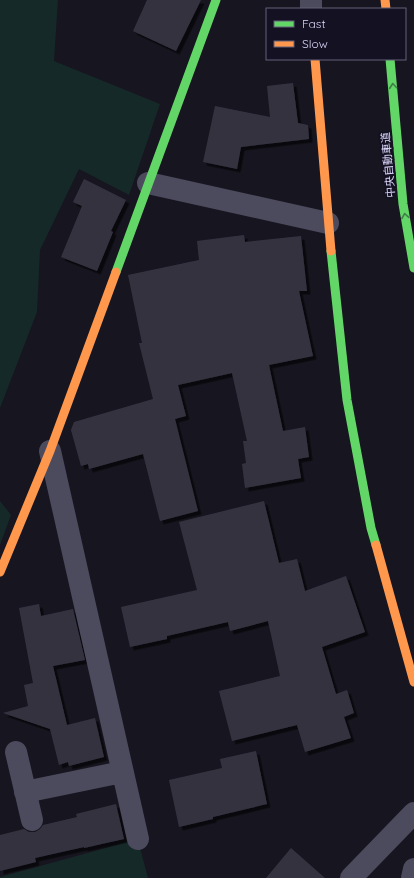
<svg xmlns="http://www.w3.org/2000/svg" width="414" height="878" font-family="Quicksand,'Noto Sans JP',sans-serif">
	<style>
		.green { fill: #152929 }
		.building { fill: #353341; filter: url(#shadow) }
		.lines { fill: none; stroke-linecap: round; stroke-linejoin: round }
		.street { stroke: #4c4b5e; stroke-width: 22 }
		.fast { stroke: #63d668; stroke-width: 9 }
		.slow { stroke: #ff974d; stroke-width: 9 }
		.oneway { stroke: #3f7d49 }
		.labels { text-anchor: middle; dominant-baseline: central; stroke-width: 4; stroke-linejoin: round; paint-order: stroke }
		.street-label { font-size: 11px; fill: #dbd7fa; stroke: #141123 }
	</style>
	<defs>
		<filter id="shadow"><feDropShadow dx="3.5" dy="3.5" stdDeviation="0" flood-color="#0009"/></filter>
	</defs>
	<rect width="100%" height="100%" fill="#17151f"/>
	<path class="green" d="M 0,0 L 58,0 L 54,61 L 160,104 L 129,195 L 79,169 L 40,250 L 37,312 L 0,408 Z
		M 0,501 L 11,515 L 0,545 Z
		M 131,841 L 140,848 L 148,878 L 0,878 L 0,877 Z"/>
	<path class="building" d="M 147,0 L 201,0 L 176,51 L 133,31 Z
		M 293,83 L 298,123 L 308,125 L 309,139 L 241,147 L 237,169 L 203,162 L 215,106 L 270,117 L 267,86 Z
		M 84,179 L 126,200 L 111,231 L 113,232 L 97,271 L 61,257 L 82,206 L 73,202 Z
		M 244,235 L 245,242 L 301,236 L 307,291 L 299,291 L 313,356 L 269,365 L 283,431 L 305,427 L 309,457 L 298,459 L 301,478 L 245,488 L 242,464 L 246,463 L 243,441 L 247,441 L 232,373 L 178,385 L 186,416 L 175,419 L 198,511 L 160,521 L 143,454 L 89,469 L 88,464 L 81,466 L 71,430 L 74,422 L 153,399 L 139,343 L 142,343 L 128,275 L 199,260 L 197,241 Z
		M 264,501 L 279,563 L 297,559 L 305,591 L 346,576 L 365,632 L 322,647 L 336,694 L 347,690 L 354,713 L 344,717 L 351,738 L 305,752 L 297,725 L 232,741 L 219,691 L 280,676 L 268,621 L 230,631 L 228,622 L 167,636 L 167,639 L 130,647 L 121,607 L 197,590 L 179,522 Z
		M 39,604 L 41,616 L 73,609 L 85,660 L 53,666 L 67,725 L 95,718 L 104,757 L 69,766 L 68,762 L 59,765 L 50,729 L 3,713 L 28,706 L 24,685 L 33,683 L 19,608 Z
		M 256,751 L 267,804 L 213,817 L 213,819 L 179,827 L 169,780 L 222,768 L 220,759 Z
		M 116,804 L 124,839 L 84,848 L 84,847 L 35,858 L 36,862 L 0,871 L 0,835 L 24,829 L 29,832 L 35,832 L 40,829 L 43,825 L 77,817 L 76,814 Z
		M 291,848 L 325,878 L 266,878 Z"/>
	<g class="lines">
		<path class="street" d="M 311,0 L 311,9
			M 148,183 L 328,223
			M 50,451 L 138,839
			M 16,752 L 32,820
			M 25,792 L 122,772
			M 351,878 L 414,813
			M 412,878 L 414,869"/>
		<path class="fast" d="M 390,59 L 403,204 L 414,268
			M 331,251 L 347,400 L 371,528 L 376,545
			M 116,272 L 216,0"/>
		<path class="slow" d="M 385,0 L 386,9
			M 315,59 L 331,251
			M 376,545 L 414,682
			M 0,572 L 50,451 L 116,272"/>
	</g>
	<defs><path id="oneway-chevron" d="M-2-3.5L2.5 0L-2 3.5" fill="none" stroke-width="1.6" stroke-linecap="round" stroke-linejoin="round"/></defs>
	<g class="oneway">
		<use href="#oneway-chevron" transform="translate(393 86) rotate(-95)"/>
		<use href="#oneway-chevron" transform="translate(405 216) rotate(-99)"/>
	</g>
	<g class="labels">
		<g class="street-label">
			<text transform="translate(388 165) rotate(-95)">中央自動車道</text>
		</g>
	</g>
	<rect x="266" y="8" width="140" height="52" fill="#141123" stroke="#646079"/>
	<rect x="274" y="21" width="20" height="6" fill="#63d668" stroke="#646079"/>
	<text x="302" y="28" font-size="12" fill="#dbd7fa">Fast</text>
	<rect x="274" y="41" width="20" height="6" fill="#ff974d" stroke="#646079"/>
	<text x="302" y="48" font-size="12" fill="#dbd7fa">Slow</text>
</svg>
